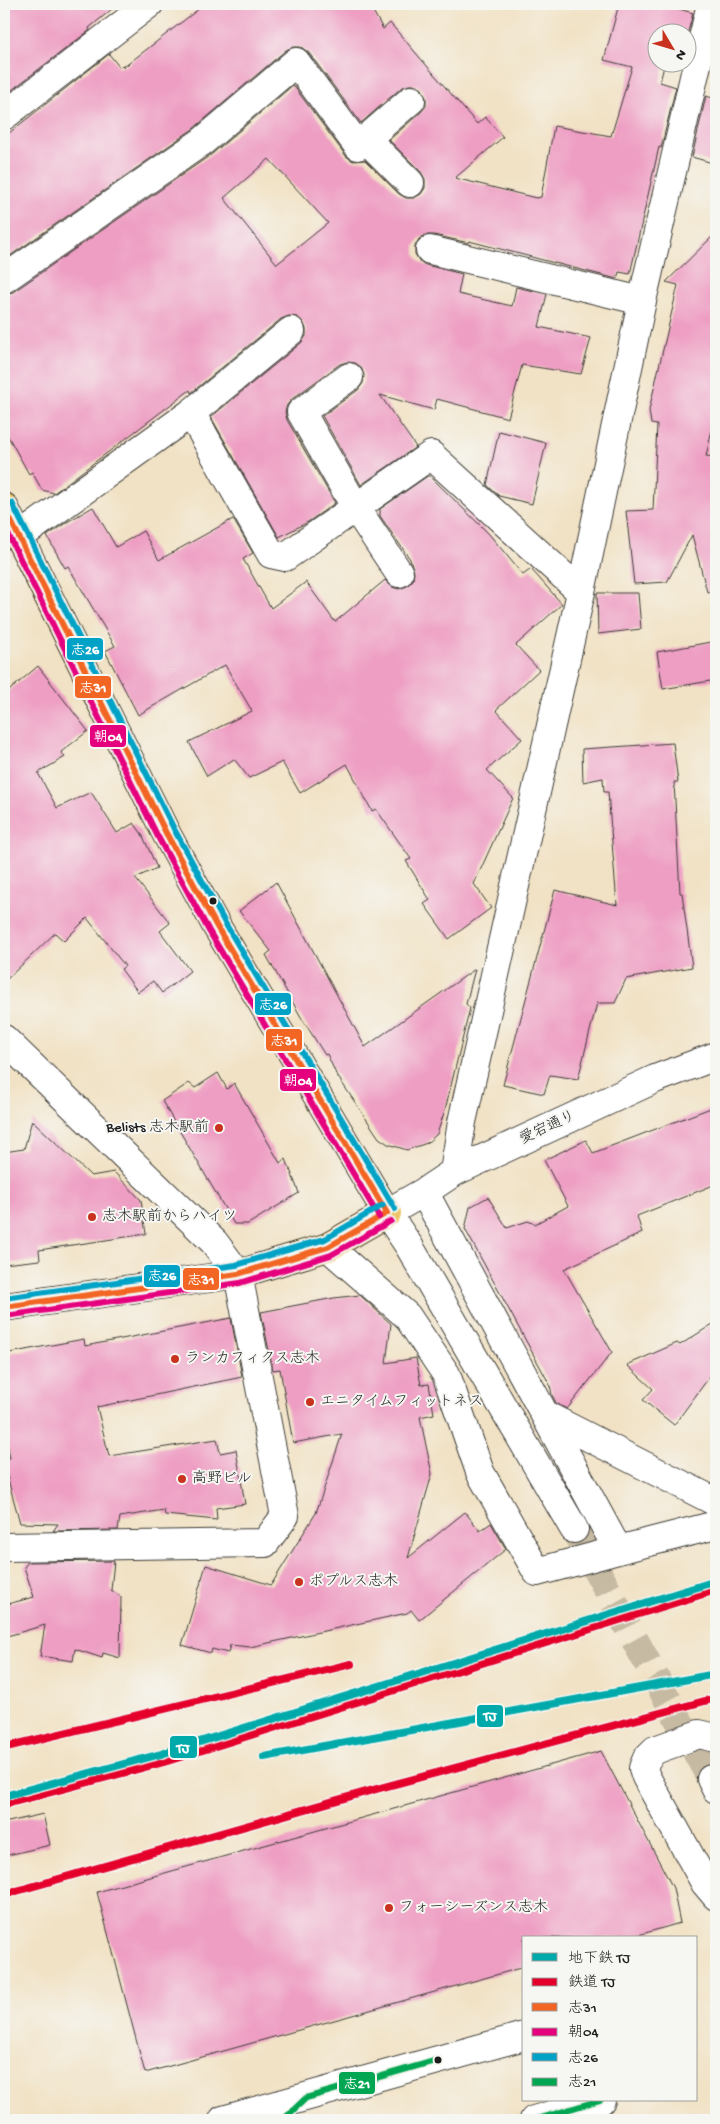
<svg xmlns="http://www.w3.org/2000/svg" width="720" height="2124" font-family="'Gochi Hand','Klee One',sans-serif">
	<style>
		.building { fill: #ee9ec3; fill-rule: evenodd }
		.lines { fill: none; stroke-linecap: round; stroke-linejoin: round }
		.minor-tunnel { stroke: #c6baa3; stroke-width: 28; stroke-dasharray: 28 14; stroke-linecap: butt }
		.minor-casing { stroke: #3c3a35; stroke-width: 30 }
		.major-casing { stroke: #3c3a35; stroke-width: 30 }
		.minor { stroke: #fff; stroke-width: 28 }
		.major { stroke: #efc469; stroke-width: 28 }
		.bus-1-casing { stroke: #f6f6f2; stroke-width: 10 }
		.bus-2-casing { stroke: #f6f6f2; stroke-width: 10 }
		.bus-3-casing { stroke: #f6f6f2; stroke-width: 10 }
		.bus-4-casing { stroke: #f6f6f2; stroke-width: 10 }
		.bus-1 { stroke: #f26522; stroke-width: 6 }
		.bus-2 { stroke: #e5007d; stroke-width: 6 }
		.bus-3 { stroke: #01a2c5; stroke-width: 6 }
		.bus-4 { stroke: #00a651; stroke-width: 6 }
		.rail-1-casing { stroke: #f6f6f2; stroke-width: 11 }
		.rail-1 { stroke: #e4002b; stroke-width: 8 }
		.metro-1-casing { stroke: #f6f6f2; stroke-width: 11 }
		.metro-1 { stroke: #01aaaa; stroke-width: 8 }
		.bus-dot { fill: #1c1c1c; stroke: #f6f6f2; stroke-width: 2 }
		.poi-dot { fill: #c8321e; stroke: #f6f6f2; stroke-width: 2 }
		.labels { text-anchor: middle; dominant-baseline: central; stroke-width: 4; stroke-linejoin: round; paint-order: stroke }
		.poi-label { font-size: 15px; fill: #1c1c1c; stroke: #f6f6f2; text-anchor: start }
		.street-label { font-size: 15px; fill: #1c1c1c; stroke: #f6f6f2 }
		.line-badge { stroke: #f6f6f2; stroke-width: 2 }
		.badge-label { font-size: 14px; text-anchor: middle; font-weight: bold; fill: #fff }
	</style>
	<rect width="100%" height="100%" fill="#f6f6f2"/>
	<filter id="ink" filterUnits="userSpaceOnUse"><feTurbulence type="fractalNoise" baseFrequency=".02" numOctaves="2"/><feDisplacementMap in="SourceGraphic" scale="10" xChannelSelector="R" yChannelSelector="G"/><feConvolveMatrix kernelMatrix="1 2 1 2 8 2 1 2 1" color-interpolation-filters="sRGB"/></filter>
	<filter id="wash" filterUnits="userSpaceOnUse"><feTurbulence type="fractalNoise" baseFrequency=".0096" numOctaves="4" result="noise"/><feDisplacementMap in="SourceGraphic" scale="20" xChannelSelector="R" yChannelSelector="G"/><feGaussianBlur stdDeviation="1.12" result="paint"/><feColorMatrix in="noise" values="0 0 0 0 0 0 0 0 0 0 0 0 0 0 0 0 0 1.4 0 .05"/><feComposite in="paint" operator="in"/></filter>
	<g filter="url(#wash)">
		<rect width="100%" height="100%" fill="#f1e2c5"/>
		<g id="blocks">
			<path class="building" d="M 4,4 L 118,4 L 89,28 L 90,30 L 4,96 Z
				M 205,4 L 369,4 L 383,29 L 390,23 L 477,124 L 485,117 L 503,137 L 455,178 L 536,198 L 541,197 L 554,126 L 611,136 L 632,67 L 604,60 L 619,4 L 677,4 L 676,8 L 693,13 L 688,32 L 658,32 L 658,62 L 665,62 L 660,82 L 676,87 L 661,148 L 659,147 L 630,274 L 619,272 L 617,279 L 469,241 L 469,243 L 434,235 L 425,235 L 419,239 L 415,246 L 415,254 L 420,262 L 426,265 L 462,274 L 458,294 L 512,306 L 516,287 L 547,294 L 539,327 L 591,338 L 581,374 L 522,365 L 508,418 L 437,399 L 434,410 L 380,395 L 416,447 L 361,485 L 322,416 L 358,390 L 363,383 L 364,375 L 361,367 L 355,363 L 347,362 L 340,364 L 292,399 L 287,405 L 285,412 L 287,420 L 335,503 L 308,522 L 279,537 L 211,417 L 301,343 L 306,336 L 306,329 L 303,322 L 297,317 L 289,316 L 281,319 L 191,393 L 190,390 L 54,493 L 42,490 L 32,472 L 29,474 L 4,429 L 4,294 L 13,292 L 212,154 L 293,85 L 346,156 L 353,161 L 365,160 L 399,194 L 406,198 L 414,198 L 421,194 L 425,188 L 425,179 L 421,172 L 389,140 L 421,112 L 426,106 L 426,98 L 422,89 L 417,85 L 409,85 L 401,88 L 361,123 L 309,53 L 301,47 L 293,47 L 286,50 L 193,129 L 4,260 L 4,137 L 109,54 L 120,68 L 123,65 L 124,67 ZM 269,159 L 328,223 L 277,264 L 224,198 Z
				M 706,96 L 716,99 L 716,164 L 692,157 Z
				M 716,233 L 716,412 L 706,456 L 716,457 L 716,591 L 707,592 L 692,535 L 667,582 L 634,584 L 626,511 L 653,510 L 657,425 L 651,424 L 649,410 L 678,285 L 666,282 Z
				M 499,431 L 546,443 L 532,504 L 499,496 L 487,485 Z
				M 429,475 L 489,534 L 523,575 L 531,569 L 562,604 L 516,645 L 539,670 L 496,710 L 522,739 L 487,770 L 513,798 L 474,884 L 491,908 L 449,939 L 424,904 L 430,900 L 406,861 L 411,859 L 376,809 L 372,811 L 347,764 L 300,793 L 282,762 L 249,778 L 234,759 L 207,776 L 189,742 L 252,711 L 225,665 L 138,715 L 105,651 L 115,646 L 68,566 L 65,568 L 47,536 L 67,522 L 93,507 L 116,547 L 143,531 L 159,560 L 233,519 L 253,553 L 243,559 L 271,608 L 306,582 L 335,622 L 385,580 L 392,587 L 399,589 L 407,586 L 413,580 L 414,572 L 410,559 L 380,516 L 380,509 Z
				M 597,593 L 638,593 L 641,629 L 598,634 Z
				M 716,641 L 716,680 L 663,689 L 657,652 Z
				M 38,666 L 88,731 L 61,752 L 65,757 L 38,773 L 57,808 L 91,792 L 117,833 L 134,823 L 142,834 L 157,868 L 135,878 L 170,923 L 160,931 L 190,971 L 162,993 L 153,981 L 138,992 L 121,969 L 125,966 L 87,918 L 64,941 L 55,933 L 4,982 L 4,695 Z
				M 673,743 L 678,782 L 674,782 L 680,893 L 682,893 L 692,967 L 626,979 L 615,1003 L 597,1003 L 578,1079 L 550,1075 L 544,1094 L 503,1085 L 555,890 L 617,905 L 608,792 L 604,792 L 603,778 L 583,782 L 582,749 Z
				M 276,882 L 365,1047 L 475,969 L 466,1004 L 470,1008 L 445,1110 L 437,1134 L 427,1143 L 407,1150 L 388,1144 L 379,1138 L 336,1074 L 327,1054 L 325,1055 L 301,1017 L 266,955 L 271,951 L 239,911 Z
				M 218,1073 L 227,1089 L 234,1083 L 280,1163 L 286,1159 L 299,1193 L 248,1224 L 234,1224 L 162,1101 L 189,1083 L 195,1088 Z
				M 716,1106 L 716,1184 L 637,1216 L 642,1233 L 564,1269 L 612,1352 L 567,1409 L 556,1403 L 552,1395 L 550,1385 L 465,1229 L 470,1207 L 488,1197 L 507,1228 L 528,1221 L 535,1224 L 568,1206 L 544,1160 L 586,1140 L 593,1153 Z
				M 32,1120 L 91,1176 L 114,1172 L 141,1200 L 146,1234 L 39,1250 L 40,1260 L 4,1264 L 4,1152 L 24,1149 Z
				M 360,1295 L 391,1324 L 386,1363 L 416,1358 L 421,1385 L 429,1384 L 434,1414 L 420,1417 L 432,1474 L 408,1558 L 465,1512 L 480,1531 L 491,1523 L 506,1549 L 419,1620 L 411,1610 L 407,1613 L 250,1647 L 230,1645 L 228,1653 L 212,1649 L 211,1653 L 182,1645 L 206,1565 L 271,1585 L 316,1513 L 342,1434 L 293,1443 L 280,1369 L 273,1370 L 261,1312 L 334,1298 Z
				M 231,1318 L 242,1377 L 97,1407 L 109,1456 L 217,1439 L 220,1453 L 236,1450 L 245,1504 L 216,1508 L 217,1520 L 165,1515 L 164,1510 L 120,1517 L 118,1530 L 53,1531 L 58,1524 L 20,1523 L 4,1465 L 4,1458 L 10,1458 L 4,1426 L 4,1354 L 84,1339 L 85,1346 Z
				M 716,1322 L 716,1368 L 674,1425 L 643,1400 L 653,1389 L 627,1365 L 677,1343 L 680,1345 Z
				M 114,1561 L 111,1590 L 121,1597 L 120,1658 L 103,1653 L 102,1658 L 75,1649 L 73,1661 L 40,1656 L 45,1625 L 4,1637 L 4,1605 L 34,1597 L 24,1567 L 28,1562 Z
				M 601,1751 L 673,1888 L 680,1923 L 628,1938 L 524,1938 L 524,1967 L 145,2073 L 97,1892 Z
				M 43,1814 L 50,1845 L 4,1856 L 4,1823 Z"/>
		</g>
	</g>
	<g filter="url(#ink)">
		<use href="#blocks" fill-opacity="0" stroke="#3c3a35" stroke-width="1"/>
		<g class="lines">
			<path class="minor-tunnel" d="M 574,1529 L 711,1779"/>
			<g class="minor-casing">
				<path id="minor" d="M 4,116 L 149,4
					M 366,139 L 410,183
					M 430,250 L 642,301
					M 4,279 L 203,141 L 296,62 L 358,146 L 411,100
					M 349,377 L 301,412 L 356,508 L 399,573
					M 191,413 L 271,554 L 285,557 L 431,455 L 581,592
					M 19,537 L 191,413 L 291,331
					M 4,1039 L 214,1242 L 238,1274 L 285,1516 L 265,1543 L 4,1547
					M 454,1172 L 462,1122 L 581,592 L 642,301 L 711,4
					M 328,1247 L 407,1316 L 446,1374 L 480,1472 L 537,1572 L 618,1550 L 424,1192
					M 545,1415 L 716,1502
					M 574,1529 L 409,1246 L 387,1213 L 424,1192 L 454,1172 L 655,1079 L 716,1056
					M 618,1550 L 716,1525
					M 716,1738 L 699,1734 L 655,1750 L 647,1758 L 643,1768 L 646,1777 L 705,1883 L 716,1896
					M 711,1779 L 716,1789
					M 223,2120 L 524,2036
					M 534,2120 L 601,2100"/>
			</g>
			<g class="major-casing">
				<path id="major" d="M 4,507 L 166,833 L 217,927 L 387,1213 L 328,1247 L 238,1274 L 4,1307"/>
			</g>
			<use href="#minor" class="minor"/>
			<use href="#major" class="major"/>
			<g class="bus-1-casing">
				<path id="bus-1" d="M 4,507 L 166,833 L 217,927 L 387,1213
					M 4,1307 L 238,1274 L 328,1247 L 387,1213"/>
			</g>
			<g class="bus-2-casing">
				<path id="bus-2" d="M 4,526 L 158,837 L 209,931 L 379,1217
					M 5,1316 L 240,1283 L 331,1255 L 391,1221"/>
			</g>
			<g class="bus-3-casing">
				<path id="bus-3" d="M 12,503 L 174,829 L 225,923 L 395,1209
					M 4,1298 L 236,1265 L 325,1239 L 383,1205"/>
			</g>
			<g class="bus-4-casing">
				<path id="bus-4" d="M 283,2120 L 306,2098 L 438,2060
					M 534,2120 L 600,2100"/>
			</g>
			<use href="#bus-1" class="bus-1"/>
			<use href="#bus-2" class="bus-2"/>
			<use href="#bus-3" class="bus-3"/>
			<use href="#bus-4" class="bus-4"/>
			<g class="rail-1-casing">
				<path id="rail-1" d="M 6,1747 L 351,1664
					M 6,1804 L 164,1762 L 716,1590
					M 6,1894 L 380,1788 L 716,1698"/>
			</g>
			<use href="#rail-1" class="rail-1"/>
			<g class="metro-1-casing">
				<path id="metro-1" d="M 264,1757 L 716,1674
					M 4,1796 L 161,1754 L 716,1581"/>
			</g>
			<use href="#metro-1" class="metro-1"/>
		</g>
	</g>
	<g class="bus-dot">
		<circle cx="213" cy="901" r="4.5"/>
		<circle cx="438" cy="2060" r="4.5"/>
	</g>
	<g class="poi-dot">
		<circle cx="219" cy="1128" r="5"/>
		<circle cx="92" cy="1217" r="5"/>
		<circle cx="175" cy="1359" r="5"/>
		<circle cx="310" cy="1402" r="5"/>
		<circle cx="182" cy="1479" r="5"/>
		<circle cx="299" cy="1582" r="5"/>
		<circle cx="389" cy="1908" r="5"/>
	</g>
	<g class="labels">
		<g class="poi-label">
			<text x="209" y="1128" text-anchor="end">Belists 志木駅前</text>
			<text x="102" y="1217">志木駅前からハイツ</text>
			<text x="185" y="1359">ランカフィクス志木</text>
			<text x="320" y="1402">エニタイムフィットネス</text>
			<text x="192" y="1479">高野ビル</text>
			<text x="309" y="1582">ポプルス志木</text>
			<text x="399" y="1908">フォーシーズンス志木</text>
		</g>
		<g class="street-label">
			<text transform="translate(548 1128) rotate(-25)">愛宕通り</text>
		</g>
	</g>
	<g class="line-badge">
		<rect x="66" y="637" width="38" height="24" rx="5" fill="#01a2c5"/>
		<rect x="74" y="675" width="38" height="24" rx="5" fill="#f26522"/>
		<rect x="89" y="724" width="38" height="24" rx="5" fill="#e5007d"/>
		<rect x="254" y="992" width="38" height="24" rx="5" fill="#01a2c5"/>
		<rect x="265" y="1028" width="38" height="24" rx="5" fill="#f26522"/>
		<rect x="279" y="1068" width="38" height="24" rx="5" fill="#e5007d"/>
		<rect x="143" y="1264" width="38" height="24" rx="5" fill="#01a2c5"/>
		<rect x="182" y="1267" width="38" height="24" rx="5" fill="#f26522"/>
		<rect x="476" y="1704" width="28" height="24" rx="5" fill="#01aaaa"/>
		<rect x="169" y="1735" width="29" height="24" rx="5" fill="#01aaaa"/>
		<rect x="338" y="2071" width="38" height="24" rx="5" fill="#00a651"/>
	</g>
	<g class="badge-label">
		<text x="85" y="654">志26</text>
		<text x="93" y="692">志31</text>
		<text x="108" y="741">朝04</text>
		<text x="273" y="1009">志26</text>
		<text x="284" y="1045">志31</text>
		<text x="298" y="1085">朝04</text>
		<text x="162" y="1280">志26</text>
		<text x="201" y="1284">志31</text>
		<text x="490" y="1720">TJ</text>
		<text x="183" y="1752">TJ</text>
		<text x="357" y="2088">志21</text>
	</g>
	<rect width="720" height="2124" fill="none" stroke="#f6f6f2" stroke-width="20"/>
	<rect x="522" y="1936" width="175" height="165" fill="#f6f6f2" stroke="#9f9f9c"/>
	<rect x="532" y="1953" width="25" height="8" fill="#01aaaa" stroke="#9f9f9c"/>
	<text x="568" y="1962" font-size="15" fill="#1c1c1c">地下鉄 TJ</text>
	<rect x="532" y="1978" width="25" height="8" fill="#e4002b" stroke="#9f9f9c"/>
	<text x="568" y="1986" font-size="15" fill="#1c1c1c">鉄道 TJ</text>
	<rect x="532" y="2003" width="25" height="8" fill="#f26522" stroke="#9f9f9c"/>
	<text x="568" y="2012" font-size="15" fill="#1c1c1c">志31</text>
	<rect x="532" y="2028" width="25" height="8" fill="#e5007d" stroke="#9f9f9c"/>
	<text x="568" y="2036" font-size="15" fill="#1c1c1c">朝04</text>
	<rect x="532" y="2053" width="25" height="8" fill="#01a2c5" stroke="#9f9f9c"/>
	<text x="568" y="2062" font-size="15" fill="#1c1c1c">志26</text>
	<rect x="532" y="2078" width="25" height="8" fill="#00a651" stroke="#9f9f9c"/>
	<text x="568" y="2086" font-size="15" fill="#1c1c1c">志21</text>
	<g transform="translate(672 48) rotate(128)"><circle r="24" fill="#f6f6f2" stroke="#9f9f9c"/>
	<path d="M0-4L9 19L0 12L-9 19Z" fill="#c8321e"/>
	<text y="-8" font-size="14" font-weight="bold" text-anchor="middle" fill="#1c1c1c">N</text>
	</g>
</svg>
